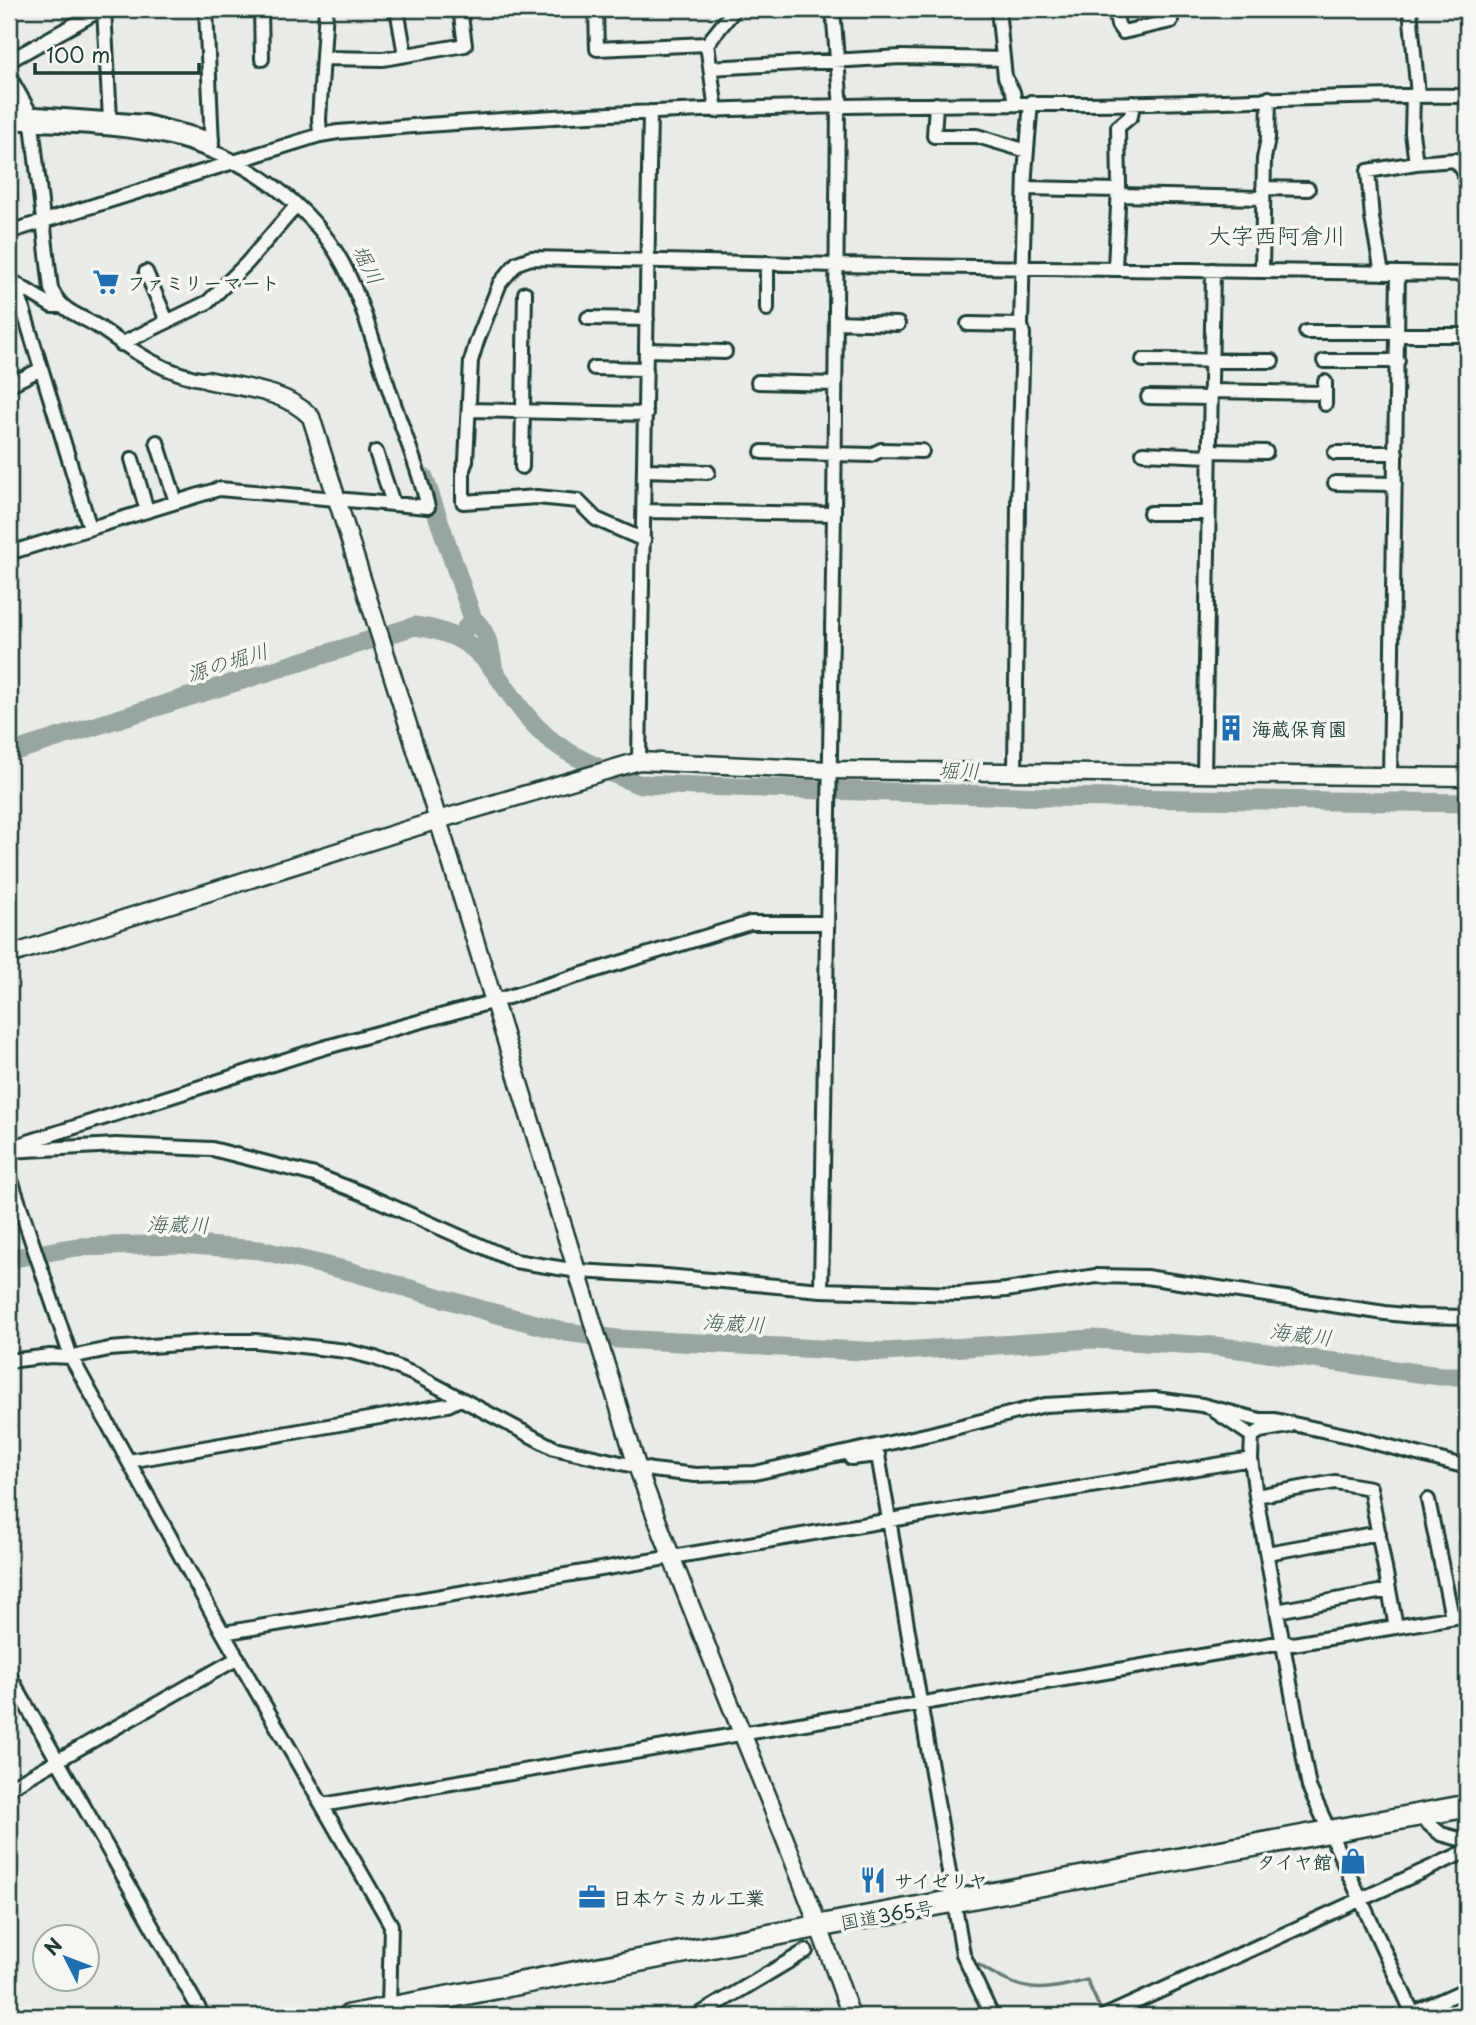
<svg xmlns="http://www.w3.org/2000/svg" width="1476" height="2025" font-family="'Playpen Sans','Klee One',sans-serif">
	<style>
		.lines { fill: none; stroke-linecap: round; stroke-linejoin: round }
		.stream { stroke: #687c75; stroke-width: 3.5 }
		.river { stroke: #99a6a0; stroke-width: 19 }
		.minor-casing { stroke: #1f3d34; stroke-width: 18 }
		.tertiary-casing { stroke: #1f3d34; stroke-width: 21 }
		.trunk-casing { stroke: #1f3d34; stroke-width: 26 }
		.minor { stroke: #f6f6f2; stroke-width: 12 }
		.tertiary { stroke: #f6f6f2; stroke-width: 16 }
		.trunk { stroke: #f6f6f2; stroke-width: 21 }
		.labels { text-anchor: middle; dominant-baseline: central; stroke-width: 7; stroke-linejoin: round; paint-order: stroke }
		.poi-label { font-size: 19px; font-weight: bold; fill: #1f3d34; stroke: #f6f6f2; text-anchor: start }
		.street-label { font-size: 19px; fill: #1f3d34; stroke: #f6f6f2 }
		.water-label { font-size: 21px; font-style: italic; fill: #445c54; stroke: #f6f6f2 }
		.quarter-label { font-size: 23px; fill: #1f3d34; stroke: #f6f6f2 }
	</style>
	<rect width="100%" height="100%" fill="#e9ebe7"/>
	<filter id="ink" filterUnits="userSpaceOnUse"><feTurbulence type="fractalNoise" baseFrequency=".0143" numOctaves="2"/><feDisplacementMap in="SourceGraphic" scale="14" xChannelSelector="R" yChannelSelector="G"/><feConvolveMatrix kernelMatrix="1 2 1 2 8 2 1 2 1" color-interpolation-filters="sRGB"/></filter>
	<g filter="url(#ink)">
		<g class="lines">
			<path class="stream" d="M 1326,1841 L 1349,1889
				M 979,1965 C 1023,1993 1038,1993 1087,1980 L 1102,2013"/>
			<path class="river" d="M 424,477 L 473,619 L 459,637
				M 473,619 C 486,629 491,650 493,665
				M 9,753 L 415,626 C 498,637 493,690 547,737 C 573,759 607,771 638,784 L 1046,797 L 1467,803
				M 9,1259 L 76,1247 L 179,1244 L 260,1250 L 349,1271 L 490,1312 L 566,1332 L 617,1339 L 884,1352 L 1093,1339 L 1215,1346 L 1440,1376 L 1467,1376"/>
			<g class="minor-casing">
				<path id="minor" d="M 104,9 L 110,119
					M 206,9 L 212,145
					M 261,9 L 262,59
					M 397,9 L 405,55
					M 596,9 L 597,49 L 707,44
					M 833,9 L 841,108
					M 998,9 L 1005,77 L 1013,92 L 1015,102
					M 1115,9 L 1118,25 L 1123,32 L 1171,21
					M 1410,9 L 1418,95
					M 324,58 L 383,59 L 465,45 L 460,9
					M 9,61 L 102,9
					M 711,68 L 901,57 L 1003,59
					M 9,76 L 30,113 L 32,124 L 51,289 C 64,315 78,313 100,328 C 133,351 166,375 207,380
					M 936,104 L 934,136 L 977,136 L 1027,151
					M 716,111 L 707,44 L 735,9
					M 9,112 L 146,122 L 212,139
					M 9,122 C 61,126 129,126 178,140 C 245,158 311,203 344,266 C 363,303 374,346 388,386 C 401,426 418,466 428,507 L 219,489 L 9,553
					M 320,135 L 319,119 L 326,9
					M 1416,163 L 1455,160 L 1463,170 L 1467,185
					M 1025,188 L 1117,190
					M 1263,188 L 1308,189
					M 1117,195 L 1263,198
					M 9,232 L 320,135 L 338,132 C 587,111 837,103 1087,104 C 1214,104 1340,94 1467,96
					M 1115,268 L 1119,185 L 1118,127 L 1131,116 L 1133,103
					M 1262,270 L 1264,159 L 1268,138 L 1269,98
					M 146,272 L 167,321
					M 1382,273 L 1372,218 L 1368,171 L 1416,163 L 1412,133 L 1413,95
					M 13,282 L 52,306 L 62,306
					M 15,283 L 90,528
					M 767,309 L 767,263
					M 588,318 L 647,319
					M 836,322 L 898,324
					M 968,324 L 1021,325
					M 1306,332 L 1398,332
					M 1398,335 L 1467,335
					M 121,344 L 208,302 L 247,263 L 296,206
					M 647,350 L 725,352
					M 1143,360 L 1272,361
					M 1324,361 L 1398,361
					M 594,368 L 646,369
					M 758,382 L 835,384
					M 9,385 L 41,369
					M 1210,391 L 1324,393
					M 1148,397 L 1210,398
					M 1325,404 L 1325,382
					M 469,410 L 646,414
					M 157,442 L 176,502
					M 1209,451 L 1266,452
					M 376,452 L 393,503
					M 762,452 L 871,455 L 881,450 L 922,451
					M 1143,453 L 1209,456
					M 1335,453 L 1396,453
					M 132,459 L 147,511
					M 522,467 L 525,293
					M 645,470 L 708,472
					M 1335,483 L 1395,484
					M 644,511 L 834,514
					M 1150,513 L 1208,513
					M 644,540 L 596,519 L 578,501 L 537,497 L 463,502 L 463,469 L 466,461 L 471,361 L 477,341 L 500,283 L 517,263 L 531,258 L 837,265 L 1467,274
					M 639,761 L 650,112
					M 1015,772 L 1018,505 L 1023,334 L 1021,325 L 1025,173 L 1031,102
					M 1204,775 L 1213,270
					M 1390,776 L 1398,273
					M 9,1148 L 323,1048 L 495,1001 L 750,923 L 826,923
					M 9,1151 L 116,1145 L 212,1149 L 315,1175 L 364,1194 L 515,1261 L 578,1271 L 666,1276 L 821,1290 L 958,1294 L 1006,1290 L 1096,1276 L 1146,1277 L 1385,1313 L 1414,1316 L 1467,1317
					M 9,1174 L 71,1357 L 223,1633 L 391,1925 L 389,2008
					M 821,1290 L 834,514 L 838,107
					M 9,1361 L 50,1356 L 71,1357 L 109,1349 L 220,1341 L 255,1341 L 347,1351 L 375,1358 L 416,1375 L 554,1448 L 652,1470 L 696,1475 L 755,1473 L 930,1434 L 1045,1405 L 1155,1399 L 1202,1405 L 1260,1420 L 1275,1420 L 1349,1436 L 1467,1467
					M 1215,1411 L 1252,1436 L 1251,1459 L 1256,1496 L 1309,1787 L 1414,2016
					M 1252,1436 L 1260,1431 L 1289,1426
					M 851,1458 L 878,1455 L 963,1954 L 992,2016
					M 129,1461 L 448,1405 L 460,1399
					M 1256,1496 L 1335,1482 L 1370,1488 L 1396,1627
					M 1428,1500 L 1452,1617
					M 1267,1553 L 1379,1533
					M 1277,1611 L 1389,1590
					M 223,1633 L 1251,1459
					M 9,1675 L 203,2016
					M 9,1788 L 238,1658
					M 322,1805 L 1283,1642 L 1293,1644 L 1467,1615
					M 1418,1815 L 1441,1834 L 1467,1841
					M 697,2016 L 806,1951
					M 1105,2016 L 1467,1851
					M 1407,2016 L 1467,1989"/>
			</g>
			<g class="tertiary-casing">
				<path id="tertiary" d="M 207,380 C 243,388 285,390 311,417 L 438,820 L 639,761 L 829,770 L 1467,777
					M 9,955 L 438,820 L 637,1466 C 704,1651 787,1830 851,2016"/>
			</g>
			<g class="trunk-casing">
				<path id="trunk" d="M 349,2016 L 856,1919 L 1467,1806"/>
			</g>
			<use href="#minor" class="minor"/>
			<use href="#tertiary" class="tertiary"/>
			<use href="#trunk" class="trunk"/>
		</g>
	</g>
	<defs>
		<g id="supermarket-bare" transform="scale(2.1)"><path d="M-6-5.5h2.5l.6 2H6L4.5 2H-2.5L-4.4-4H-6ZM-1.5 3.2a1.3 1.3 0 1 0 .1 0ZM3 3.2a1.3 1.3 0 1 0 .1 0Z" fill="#1f6fb2" stroke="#f6f6f2" stroke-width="2.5" paint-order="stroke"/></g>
		<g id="building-bare" transform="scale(2.1)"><path d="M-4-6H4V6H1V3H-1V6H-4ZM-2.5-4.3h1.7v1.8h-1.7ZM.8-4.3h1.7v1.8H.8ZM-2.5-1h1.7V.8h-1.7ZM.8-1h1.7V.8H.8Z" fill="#1f6fb2" stroke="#f6f6f2" stroke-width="2.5" paint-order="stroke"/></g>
		<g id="shop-bare" transform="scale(2.1)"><path d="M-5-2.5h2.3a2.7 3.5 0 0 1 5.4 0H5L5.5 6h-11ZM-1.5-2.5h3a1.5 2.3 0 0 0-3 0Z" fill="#1f6fb2" stroke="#f6f6f2" stroke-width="2.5" paint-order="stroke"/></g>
		<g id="restaurant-bare" transform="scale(2.1)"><path d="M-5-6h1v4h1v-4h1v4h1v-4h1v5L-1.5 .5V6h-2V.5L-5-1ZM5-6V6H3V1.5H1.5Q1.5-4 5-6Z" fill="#1f6fb2" stroke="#f6f6f2" stroke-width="2.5" paint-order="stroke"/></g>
		<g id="office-bare" transform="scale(2.1)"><path d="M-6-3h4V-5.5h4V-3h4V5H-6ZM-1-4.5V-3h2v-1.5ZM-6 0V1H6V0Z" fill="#1f6fb2" stroke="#f6f6f2" stroke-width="2.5" paint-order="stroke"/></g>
	</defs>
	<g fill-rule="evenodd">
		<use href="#supermarket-bare" x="106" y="282"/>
		<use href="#building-bare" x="1231" y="728"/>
		<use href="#shop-bare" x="1353" y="1861"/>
		<use href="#restaurant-bare" x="873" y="1880"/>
		<use href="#office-bare" x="592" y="1897"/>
	</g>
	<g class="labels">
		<g class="poi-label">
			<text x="127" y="282">ファミリーマート</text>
			<text x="1252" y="728">海蔵保育園</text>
			<text x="1332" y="1861" text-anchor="end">タイヤ館</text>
			<text x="894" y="1880">サイゼリヤ</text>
			<text x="613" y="1897">日本ケミカル工業</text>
		</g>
		<g class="street-label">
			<text transform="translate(887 1914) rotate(-10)">国道365号</text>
		</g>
		<g class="water-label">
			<text transform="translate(369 264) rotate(63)">堀川</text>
			<text transform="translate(227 661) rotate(-17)">源の堀川</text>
			<text transform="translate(959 769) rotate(1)">堀川</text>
			<text transform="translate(178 1223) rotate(1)">海蔵川</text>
			<text transform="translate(734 1322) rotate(3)">海蔵川</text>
			<text transform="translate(1301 1333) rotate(7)">海蔵川</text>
		</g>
		<g class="quarter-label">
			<text x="1277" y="234">大字西阿倉川</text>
		</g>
	</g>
	<rect width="1476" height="2025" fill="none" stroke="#f6f6f2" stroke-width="35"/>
	<rect x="18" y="18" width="1441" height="1990" fill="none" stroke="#1f3d34" stroke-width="2.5" filter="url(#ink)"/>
	<g transform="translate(66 1958) rotate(312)"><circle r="33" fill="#f6f6f2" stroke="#a0aca6" stroke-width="2"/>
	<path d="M0-5L12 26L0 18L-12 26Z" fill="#1f6fb2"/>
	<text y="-10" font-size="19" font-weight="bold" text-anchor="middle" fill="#1f3d34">N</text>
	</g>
	<path d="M35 63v10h164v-10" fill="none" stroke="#1f3d34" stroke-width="3.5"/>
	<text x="46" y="63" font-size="21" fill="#1f3d34" stroke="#f6f6f2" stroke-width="5" paint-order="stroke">100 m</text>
</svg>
